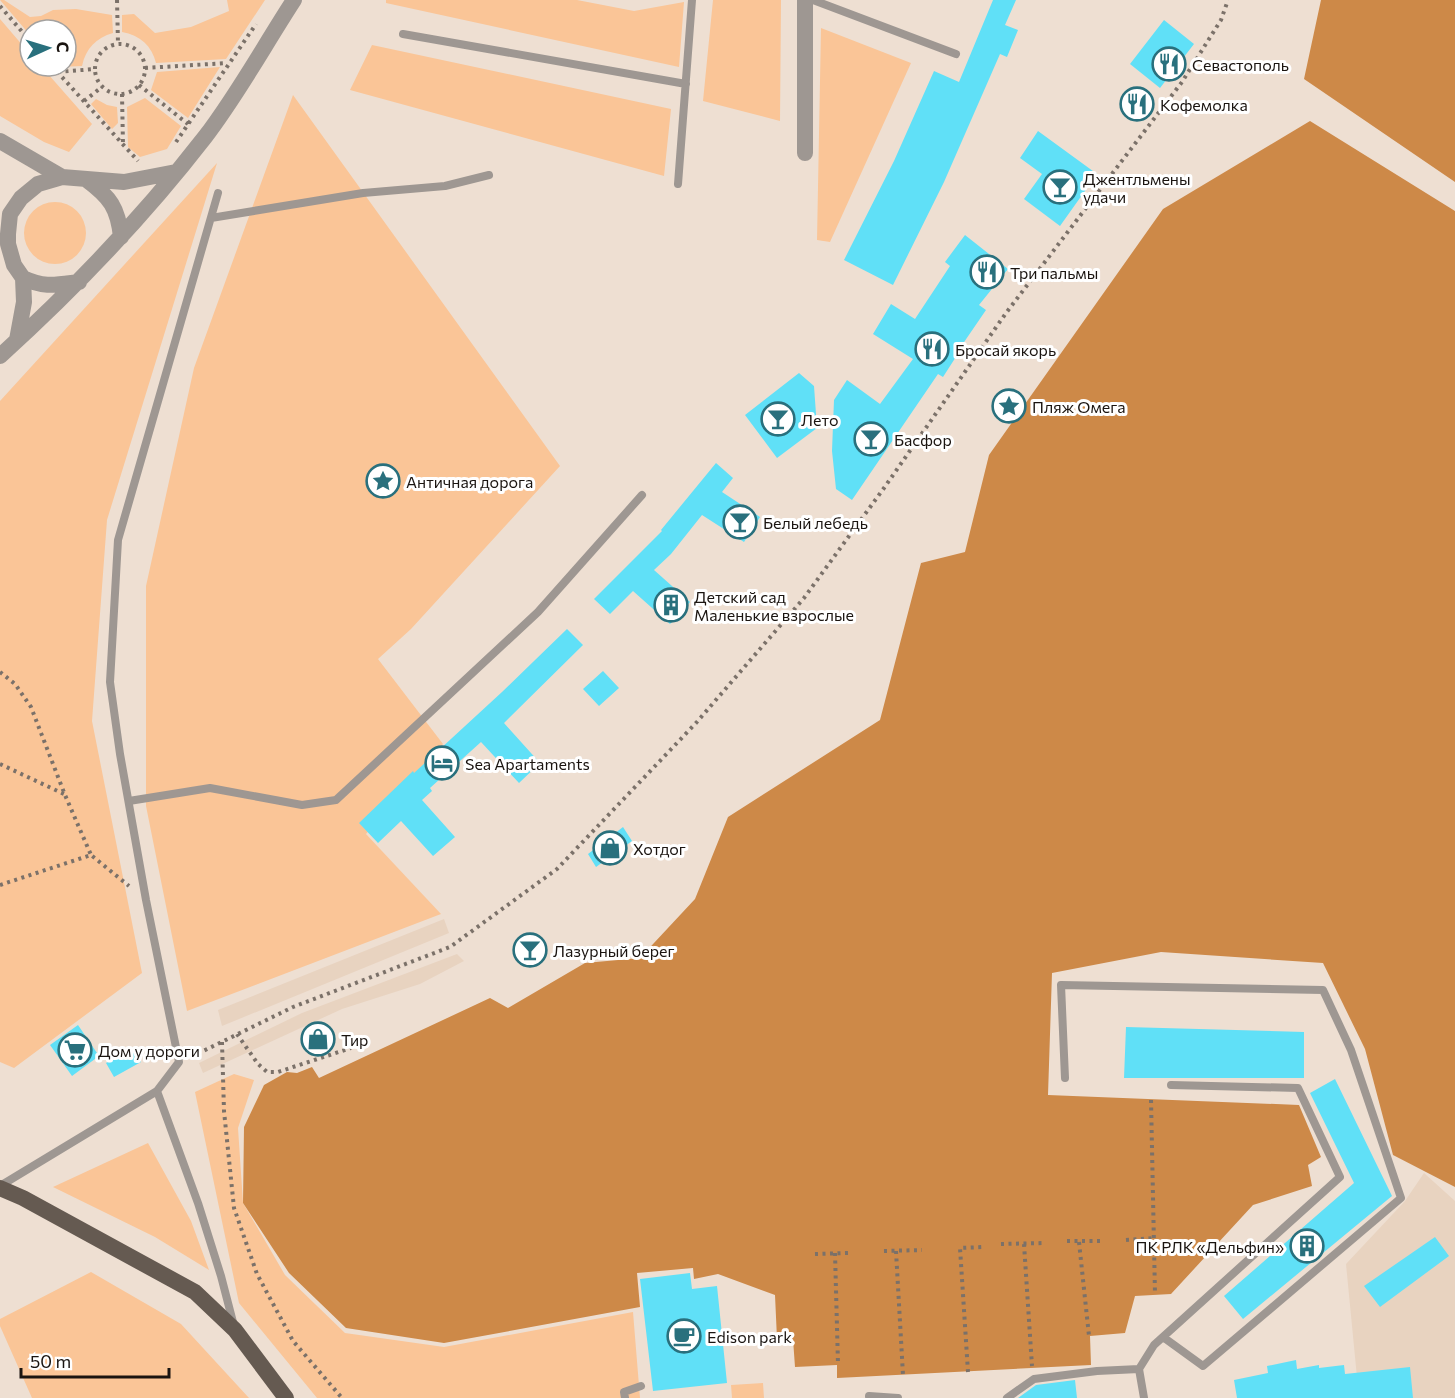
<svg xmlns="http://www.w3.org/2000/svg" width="1455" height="1398" font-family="Commissioner,sans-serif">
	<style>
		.built { fill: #e8d3c0 }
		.green { fill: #fac597 }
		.water { fill: #cd8948 }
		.building { fill: #60e0f7 }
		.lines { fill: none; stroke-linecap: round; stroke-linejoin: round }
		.path { stroke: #7b7169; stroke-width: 4; stroke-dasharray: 3 4.5; stroke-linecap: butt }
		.service { stroke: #9e9792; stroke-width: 8 }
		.minor { stroke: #9e9792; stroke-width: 16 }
		.primary { stroke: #655a51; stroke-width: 16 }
		.labels { text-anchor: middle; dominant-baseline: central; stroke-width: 6; stroke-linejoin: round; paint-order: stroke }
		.poi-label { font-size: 16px; fill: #1a1410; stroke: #fff; text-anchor: start }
	</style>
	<rect width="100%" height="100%" fill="#eedfd2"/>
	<path class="built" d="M 444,919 L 449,933 L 222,1026 L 218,1010 Z
		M 457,954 L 464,961 L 420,984 L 342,1009 L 203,1073 L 199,1063 L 302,1013 Z
		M 1424,1173 L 1455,1201 L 1455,1398 L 1359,1398 L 1346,1264 L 1405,1201 Z"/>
	<path class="green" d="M 0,0 L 4,0 L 30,17 L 41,16 L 53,10 L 76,9 L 112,15 L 113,33 C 96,38 86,48 82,66 L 59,67 L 58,66 L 66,66 L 66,30 L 30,30 L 30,35 Z
		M 227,0 L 265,0 L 226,59 L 156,63 C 152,46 140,35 122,32 L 122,15 L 134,14 L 155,33 L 191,27 L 229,11 Z
		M 386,0 L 577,0 L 634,11 L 684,2 L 679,67 L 386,3 Z
		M 713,0 L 781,0 L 780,121 L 703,101 Z
		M 0,19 L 30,54 L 30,66 L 41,66 L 92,124 L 69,152 L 44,142 L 0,116 Z
		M 821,28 L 911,63 L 830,242 L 817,240 Z
		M 372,45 L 671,109 L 664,176 L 350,90 Z
		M 220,67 L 188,118 L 151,90 L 157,72 Z
		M 293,95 L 560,466 L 411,629 L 378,659 L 443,744 L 366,834 L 441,914 L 187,1011 L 146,806 L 146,586 L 194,368 Z
		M 145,98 L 181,126 L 167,149 L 140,157 L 128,147 L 127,107 Z
		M 96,99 L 107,105 L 117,107 L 118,123 L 112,129 L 91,104 Z
		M 217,163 L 107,520 L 92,721 L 142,973 L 14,1068 L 0,1062 L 0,401 Z
		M24 233a31 31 0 1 1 62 0a31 31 0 1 1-62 0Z
		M 234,1074 L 254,1080 L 238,1128 L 243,1203 L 285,1275 L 345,1333 L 444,1347 L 633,1312 L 640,1398 L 317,1398 L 239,1303 L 195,1092 Z
		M 148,1143 L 191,1221 L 209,1270 L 155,1237 L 53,1187 Z
		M 91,1272 L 181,1324 L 249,1398 L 32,1398 L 0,1326 L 0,1319 Z
		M 763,1383 L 764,1398 L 732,1398 L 731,1385 Z"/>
	<path class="water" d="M 1321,0 L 1455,0 L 1455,182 L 1304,79 Z
		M 1310,121 L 1455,211 L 1455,1187 L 1393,1155 L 1365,1049 L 1323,963 L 1161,952 L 1052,973 L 1048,1095 L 1299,1105 L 1321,1157 L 1308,1165 L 1312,1186 L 1253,1205 L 1171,1294 L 1135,1296 L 1125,1333 L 1090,1336 L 1091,1365 L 837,1378 L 837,1365 L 795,1367 L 793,1339 L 777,1339 L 775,1295 L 718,1274 L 694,1279 L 693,1268 L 637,1273 L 640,1307 L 444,1343 L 346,1328 L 289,1273 L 243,1203 L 244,1127 L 264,1085 L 287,1072 L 297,1073 L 312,1067 L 319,1078 L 490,998 L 508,1008 L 585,963 L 640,958 L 695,899 L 728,817 L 880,720 L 921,563 L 965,552 L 989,455 L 1163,209 Z"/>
	<path class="building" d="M 993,0 L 1016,0 L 1005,25 L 1018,30 L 1007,57 L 1000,54 L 944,182 L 893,285 L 844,260 L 894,161 L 934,71 L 959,82 Z
		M 1164,20 L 1194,44 L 1160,88 L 1130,64 Z
		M 1038,131 L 1097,174 L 1060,226 L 1024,199 L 1042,174 L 1020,158 Z
		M 965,235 L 1008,269 L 979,305 L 986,310 L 960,348 L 961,349 L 943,377 L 938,374 L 852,500 L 836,489 L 832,451 L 834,400 L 847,380 L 880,404 L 913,359 L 873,334 L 891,304 L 915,319 L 950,266 L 945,262 Z
		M 799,373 L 814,386 L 817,428 L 777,458 L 745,415 Z
		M 716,463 L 733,478 L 722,492 L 760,517 L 744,542 L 702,515 L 671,554 L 654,570 L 690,602 L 670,624 L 633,591 L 610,614 L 594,599 L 662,531 L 661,530 Z
		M 567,629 L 583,645 L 504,723 L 540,763 L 519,783 L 481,742 L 430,788 L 432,791 L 422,800 L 455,837 L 433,856 L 401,821 L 378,843 L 359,823 L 413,771 L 414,773 L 502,692 Z
		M 603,671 L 619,688 L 599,706 L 583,689 Z
		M 623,827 L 632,841 L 596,867 L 588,854 Z
		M 78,1025 L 99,1056 L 72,1076 L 50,1045 Z
		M 327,1026 L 333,1045 L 310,1053 L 304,1034 Z
		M 1126,1027 L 1304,1032 L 1304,1078 L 1124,1078 Z
		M 132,1047 L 141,1062 L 114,1077 L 106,1063 Z
		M 1335,1079 L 1392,1196 L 1243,1319 L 1224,1296 L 1354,1183 L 1310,1093 Z
		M 1435,1237 L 1449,1256 L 1380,1307 L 1364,1286 Z
		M 690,1273 L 692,1289 L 717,1286 L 727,1383 L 653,1391 L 640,1279 Z
		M 1296,1360 L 1297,1369 L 1319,1365 L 1319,1368 L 1344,1365 L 1345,1374 L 1410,1367 L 1413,1398 L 1237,1398 L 1234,1380 L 1268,1373 L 1267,1366 Z
		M 1075,1380 L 1077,1398 L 1018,1398 L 1036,1385 Z"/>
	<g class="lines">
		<path class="path" d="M 117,0 L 118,44
			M 0,6 L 30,41
			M95 69a25 25 0 1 1 50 0a25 25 0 1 1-50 0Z
			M 52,66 L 138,161
			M 145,68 L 227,63
			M 58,72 L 94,69
			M 139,85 L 188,124
			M 122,94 L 123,145
			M 84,101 L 102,87
			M 176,142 L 256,24
			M 0,672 L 15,684 L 31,707 L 65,795 L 91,855
			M 0,764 L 64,794
			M 0,885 L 91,855 L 129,886
			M 237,1034 L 258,1064 L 267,1072 L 278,1072 L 351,1048
			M 222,1042 L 224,1111 L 234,1208 L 257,1274 L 293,1341 L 342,1398
			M 191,1057 L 293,1007 L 450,947 L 557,869 L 696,723 L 804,598 L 884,488 L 1006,313 L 1182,82 L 1221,20 L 1228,0
			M 1151,1100 L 1155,1294
			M 1126,1240 L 1154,1238
			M 1067,1241 L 1103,1241
			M 1079,1242 L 1089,1336
			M 1001,1244 L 1045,1243
			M 1024,1244 L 1032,1366
			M 884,1251 L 922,1250
			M 896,1251 L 903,1375
			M 835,1253 L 838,1364
			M 815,1254 L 848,1253
			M 968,1372 L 960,1248 L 984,1247"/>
		<path class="service" d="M 813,0 L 956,54
			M 403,34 L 686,84
			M 678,184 L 692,0
			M 218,193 L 118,540 L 110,682 L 120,754 L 146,900 L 179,1062 L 157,1091 L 198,1203 L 221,1276 L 234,1326
			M 211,218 L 363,193 L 445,186 L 489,175
			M 129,801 L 210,788 L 302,805 L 336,800 L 538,612 L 642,495
			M 1065,1078 L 1061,985 L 1323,990 L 1351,1050 L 1401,1198 L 1203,1366 L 1163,1337
			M 0,1186 L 157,1091
			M 869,1396 L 898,1398
			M 625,1398 L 624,1392 L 641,1386
			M 1007,1398 L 1034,1379 L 1097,1371 L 1139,1369
			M 1144,1398 L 1139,1369 L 1154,1345 L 1340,1177 L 1298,1088 L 1171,1085"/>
		<path class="minor" d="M 805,0 L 805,153
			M 0,141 L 62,177
			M 87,180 C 110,197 118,208 121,237
			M 23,278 C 45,288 55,285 79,282
			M 17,340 L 24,302 L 23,278 L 14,265 L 8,244 L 8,234 L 10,214 L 21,198 L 38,184 L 62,177 L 124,182 L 176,172
			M 0,356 C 74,289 143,217 205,137 C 238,94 264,46 294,0"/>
		<path class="primary" d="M 0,1188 L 23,1198 L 195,1292 L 235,1330 L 286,1398"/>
	</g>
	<defs>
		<g id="restaurant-ring" transform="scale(1.725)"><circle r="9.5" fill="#fff" stroke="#29707d" stroke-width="1.5"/><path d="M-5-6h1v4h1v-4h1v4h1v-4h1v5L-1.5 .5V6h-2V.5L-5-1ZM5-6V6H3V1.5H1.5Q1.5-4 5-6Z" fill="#29707d"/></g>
		<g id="bar-ring" transform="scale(1.725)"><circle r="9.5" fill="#fff" stroke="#29707d" stroke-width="1.5"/><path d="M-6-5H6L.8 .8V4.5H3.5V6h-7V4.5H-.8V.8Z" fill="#29707d"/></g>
		<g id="sight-ring" transform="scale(1.725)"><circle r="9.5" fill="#fff" stroke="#29707d" stroke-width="1.5"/><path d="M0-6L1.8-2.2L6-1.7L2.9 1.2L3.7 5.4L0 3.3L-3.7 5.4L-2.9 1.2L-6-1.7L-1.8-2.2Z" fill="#29707d"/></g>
		<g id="building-ring" transform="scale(1.725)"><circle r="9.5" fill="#fff" stroke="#29707d" stroke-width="1.5"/><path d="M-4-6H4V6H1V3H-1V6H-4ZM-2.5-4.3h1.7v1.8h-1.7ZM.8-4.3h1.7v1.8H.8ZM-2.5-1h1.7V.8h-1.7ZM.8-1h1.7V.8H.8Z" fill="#29707d"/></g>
		<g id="hotel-ring" transform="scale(1.725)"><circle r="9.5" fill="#fff" stroke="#29707d" stroke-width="1.5"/><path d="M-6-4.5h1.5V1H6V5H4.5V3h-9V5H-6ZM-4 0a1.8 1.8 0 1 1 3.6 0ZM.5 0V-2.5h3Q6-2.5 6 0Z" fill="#29707d"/></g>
		<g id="shop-ring" transform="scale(1.725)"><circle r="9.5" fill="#fff" stroke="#29707d" stroke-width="1.5"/><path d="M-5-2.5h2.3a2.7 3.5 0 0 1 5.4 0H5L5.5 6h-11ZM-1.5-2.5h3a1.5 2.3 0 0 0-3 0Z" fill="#29707d"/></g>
		<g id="supermarket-ring" transform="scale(1.725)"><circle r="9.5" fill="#fff" stroke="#29707d" stroke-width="1.5"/><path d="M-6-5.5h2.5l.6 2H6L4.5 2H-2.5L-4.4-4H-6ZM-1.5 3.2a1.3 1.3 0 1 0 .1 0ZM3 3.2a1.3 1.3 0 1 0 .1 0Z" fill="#29707d"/></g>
		<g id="cafe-ring" transform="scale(1.725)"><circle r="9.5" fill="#fff" stroke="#29707d" stroke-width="1.5"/><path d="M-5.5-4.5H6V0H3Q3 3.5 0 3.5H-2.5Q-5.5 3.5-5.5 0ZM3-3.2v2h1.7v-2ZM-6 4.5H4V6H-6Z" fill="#29707d"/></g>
	</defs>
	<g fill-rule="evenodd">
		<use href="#restaurant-ring" x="1169" y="64"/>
		<use href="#restaurant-ring" x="1137" y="104"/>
		<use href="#bar-ring" x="1060" y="187"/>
		<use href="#restaurant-ring" x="987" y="272"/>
		<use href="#restaurant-ring" x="932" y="349"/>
		<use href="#sight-ring" x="1009" y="406"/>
		<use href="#bar-ring" x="778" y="419"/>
		<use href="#bar-ring" x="871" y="439"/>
		<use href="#sight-ring" x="383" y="481"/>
		<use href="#bar-ring" x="740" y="522"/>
		<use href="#building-ring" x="671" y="605"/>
		<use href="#hotel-ring" x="442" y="763"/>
		<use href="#shop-ring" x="610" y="848"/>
		<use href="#bar-ring" x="530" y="950"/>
		<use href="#shop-ring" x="318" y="1039"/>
		<use href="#supermarket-ring" x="75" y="1050"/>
		<use href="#building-ring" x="1307" y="1246"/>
		<use href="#cafe-ring" x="684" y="1336"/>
	</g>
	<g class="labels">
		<g class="poi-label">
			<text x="1192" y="64">Севастополь</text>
			<text x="1160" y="104">Кофемолка</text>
			<text x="1083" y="178">Джентльмены<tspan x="1083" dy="18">удачи</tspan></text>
			<text x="1010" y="272">Три пальмы</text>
			<text x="955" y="349">Бросай якорь</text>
			<text x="1032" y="406">Пляж Омега</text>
			<text x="801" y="419">Лето</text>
			<text x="894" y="439">Басфор</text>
			<text x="406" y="481">Античная дорога</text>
			<text x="763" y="522">Белый лебедь</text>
			<text x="694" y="596">Детский сад<tspan x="694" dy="18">Маленькие взрослые</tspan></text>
			<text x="465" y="763">Sea Apartaments</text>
			<text x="633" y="848">Хотдог</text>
			<text x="553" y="950">Лазурный берег</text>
			<text x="341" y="1039">Тир</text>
			<text x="98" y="1050">Дом у дороги</text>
			<text x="1284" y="1246" text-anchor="end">ПК РЛК «Дельфин»</text>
			<text x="707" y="1336">Edison park</text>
		</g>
	</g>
	<g transform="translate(48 48) rotate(86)"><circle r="28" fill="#ffffff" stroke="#a3a19f" stroke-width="1.5"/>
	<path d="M0-4.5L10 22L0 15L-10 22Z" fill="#29707d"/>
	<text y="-9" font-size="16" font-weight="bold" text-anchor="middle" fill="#1a1410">С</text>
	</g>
	<path d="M21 1368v9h148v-9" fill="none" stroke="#1a1410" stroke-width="3"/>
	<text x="30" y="1368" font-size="18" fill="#1a1410" stroke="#ffffff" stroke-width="4.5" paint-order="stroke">50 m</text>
</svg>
